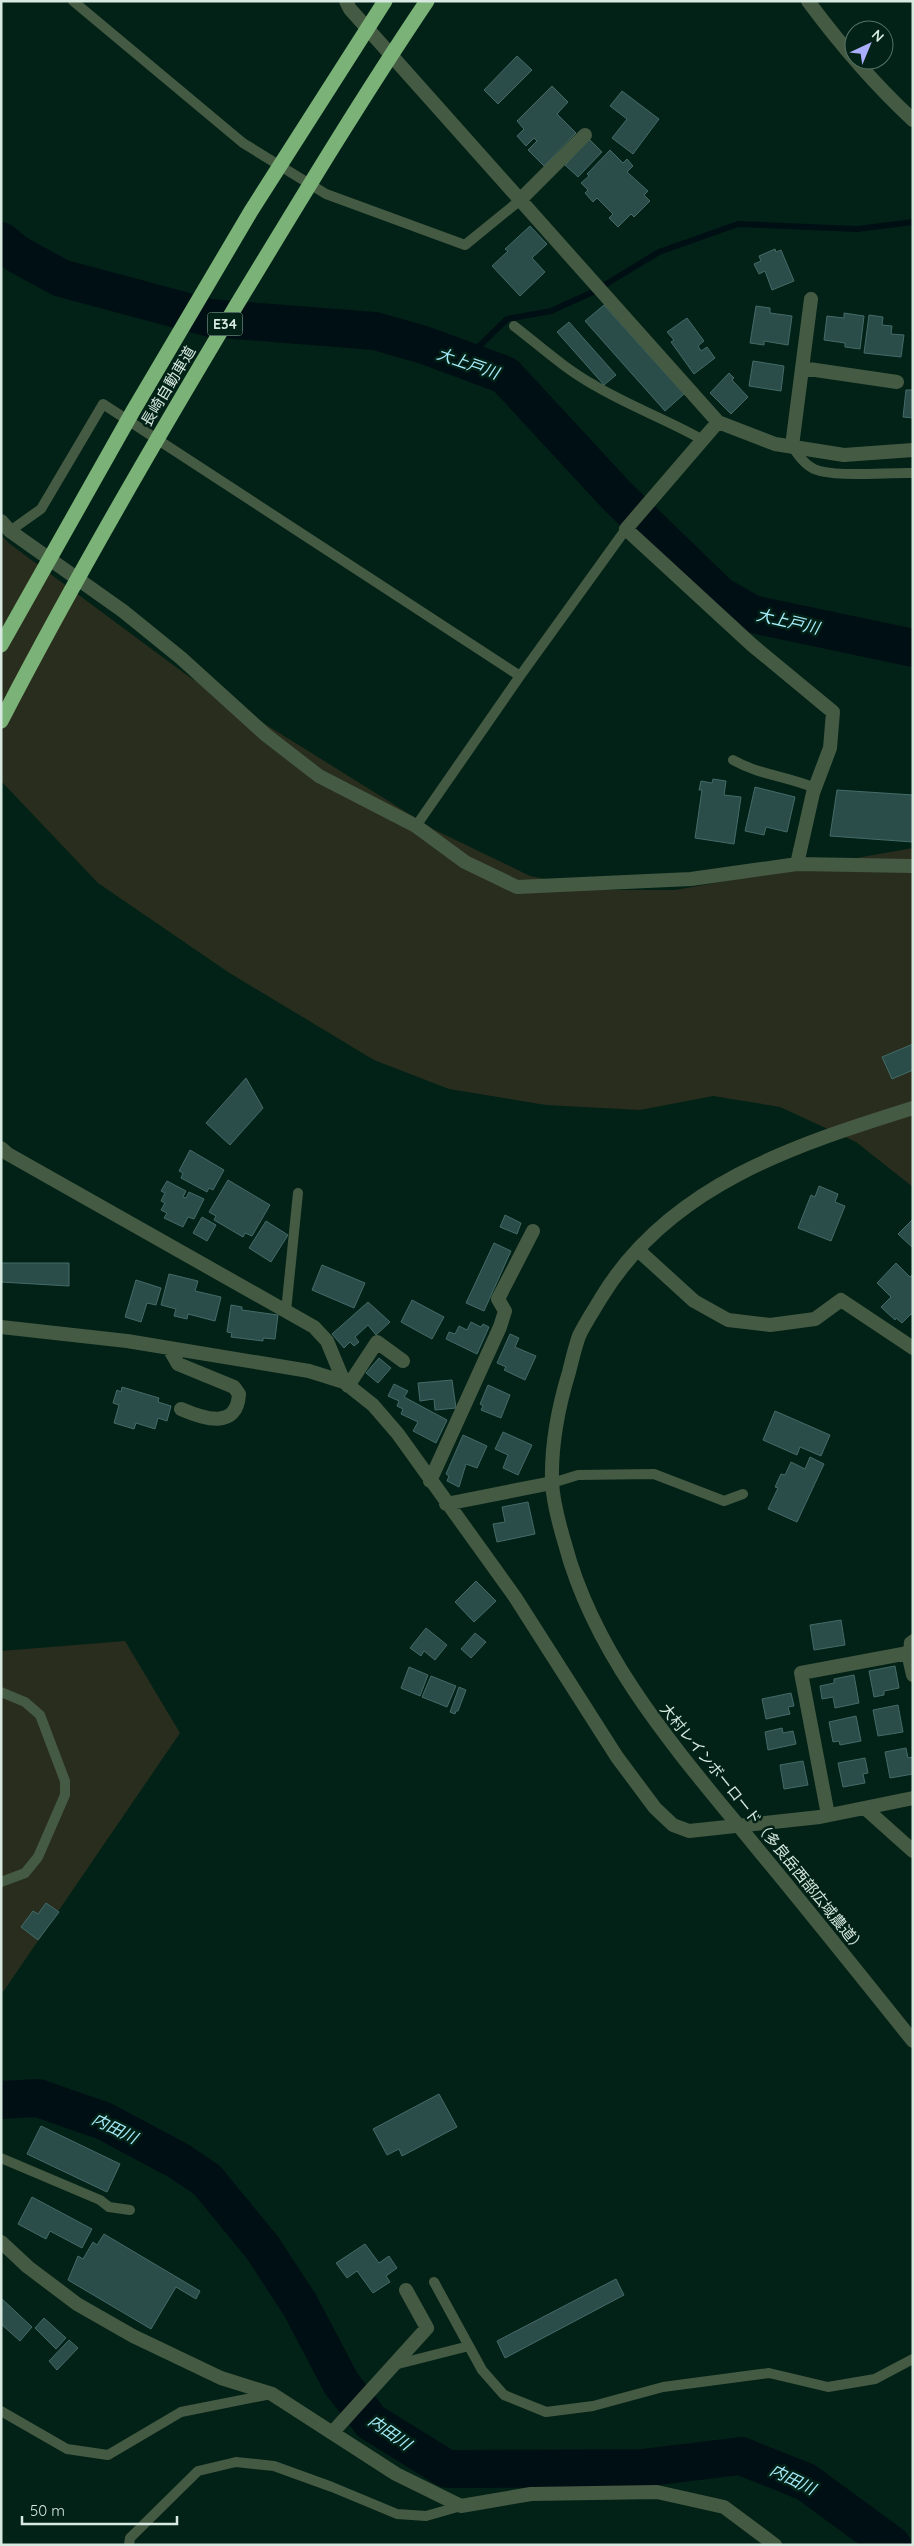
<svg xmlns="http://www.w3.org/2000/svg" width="914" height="2546" font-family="Quicksand,'Noto Sans JP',sans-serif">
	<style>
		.green { fill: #292d1d }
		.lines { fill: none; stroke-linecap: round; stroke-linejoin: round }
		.stream { stroke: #000f14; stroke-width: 6 }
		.river { stroke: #000f14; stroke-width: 38 }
		.building { fill: #2a4d4a; stroke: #446b68 }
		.service { stroke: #455a43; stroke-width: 10 }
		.minor { stroke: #455a43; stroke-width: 14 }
		.tertiary { stroke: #455a43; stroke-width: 14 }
		.motorway { stroke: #7bb277; stroke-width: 15 }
		.labels { text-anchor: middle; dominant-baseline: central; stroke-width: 5; stroke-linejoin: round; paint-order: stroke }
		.shield { fill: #022217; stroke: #97ada4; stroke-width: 1 }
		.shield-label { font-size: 14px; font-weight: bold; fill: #d7e9e0 }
		.street-label { font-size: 15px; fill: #d7e9e0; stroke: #022217 }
		.water-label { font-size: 16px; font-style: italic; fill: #a7ecfb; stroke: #022217 }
	</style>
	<rect width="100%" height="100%" fill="#022217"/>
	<path class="green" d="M 1,535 L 10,544 L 188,676 L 435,830 L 530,876 L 601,890 L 675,890 L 913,848 L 913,1187 L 856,1142 L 780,1107 L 713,1096 L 640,1110 L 546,1105 L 449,1089 L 374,1060 L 228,972 L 98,883 L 1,781 Z
		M 125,1641 L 180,1733 L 3,1992 L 1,1991 L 1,1651 Z"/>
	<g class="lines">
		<path class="stream" d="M 465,360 L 507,319 L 551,311 L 593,292 L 659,252 L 738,224 L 857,229 L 913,222"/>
		<path class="river" d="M 1,241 L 17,254 L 61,278 L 210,318 L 375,331 L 424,345 L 505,375 L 617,496 L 719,595 L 752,614 L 913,648
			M 1,2100 L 38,2098 L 104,2121 L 179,2161 L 207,2180 L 262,2247 L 300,2305 L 341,2383 L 371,2422 L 447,2469 L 642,2468 L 741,2456 L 806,2482 L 892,2545"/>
	</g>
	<path class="building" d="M 517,56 L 532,70 L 498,104 L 484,90 Z
		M 552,86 L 568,102 L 557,114 L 576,133 L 544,166 L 528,150 L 537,141 L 534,138 L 526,146 L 517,136 L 524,129 L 517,121 Z
		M 622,91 L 659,119 L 633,154 L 612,138 L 627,119 L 610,106 Z
		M 589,139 L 602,152 L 578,177 L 565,165 Z
		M 610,150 L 623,163 L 627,159 L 633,166 L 627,172 L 648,191 L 644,195 L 650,201 L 634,217 L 631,214 L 618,227 L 609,218 L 613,214 L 597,198 L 593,202 L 585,193 L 588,190 L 581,183 L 589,176 L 587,174 Z
		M 530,226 L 547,244 L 532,258 L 545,272 L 520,296 L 492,266 L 508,251 L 505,249 Z
		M 775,249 L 776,252 L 781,250 L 794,281 L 772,290 L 765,271 L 759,274 L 754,264 L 761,261 L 759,256 Z
		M 604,305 L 684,394 L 665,411 L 585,321 Z
		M 756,306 L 770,308 L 770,313 L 792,316 L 788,345 L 764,341 L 764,345 L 750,343 Z
		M 844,313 L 864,316 L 860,349 L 845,347 L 845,343 L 824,340 L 827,316 L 844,318 Z
		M 869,315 L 883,317 L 882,325 L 892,326 L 891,334 L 904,335 L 901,357 L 864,353 Z
		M 687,318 L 704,341 L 698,346 L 701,351 L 707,347 L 715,358 L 694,374 L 671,342 L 674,340 L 667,332 Z
		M 569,322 L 616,375 L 604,385 L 557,332 Z
		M 753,361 L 784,366 L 781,391 L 749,386 Z
		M 729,373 L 734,378 L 732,380 L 748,397 L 731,414 L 710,393 Z
		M 906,390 L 913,390 L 913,418 L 903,417 Z
		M 713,779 L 726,781 L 724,795 L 741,797 L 734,844 L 695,838 L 702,790 L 699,790 L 701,781 L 712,783 Z
		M 755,787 L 795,797 L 787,832 L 766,827 L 764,835 L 745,831 Z
		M 837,790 L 913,795 L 913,842 L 830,836 Z
		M 913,1044 L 913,1070 L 892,1079 L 882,1057 Z
		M 246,1078 L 263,1108 L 230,1145 L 206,1123 Z
		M 190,1150 L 224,1170 L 213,1190 L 209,1188 L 207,1192 L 181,1178 L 183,1173 L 179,1171 Z
		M 228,1180 L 270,1205 L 252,1236 L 245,1233 L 243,1237 L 214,1220 L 216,1216 L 209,1212 Z
		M 167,1181 L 186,1191 L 183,1197 L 186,1198 L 189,1192 L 204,1199 L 194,1219 L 188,1217 L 183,1227 L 164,1218 L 167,1213 L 161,1210 L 165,1203 L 161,1201 L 165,1193 L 161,1191 Z
		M 819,1186 L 838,1194 L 835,1202 L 845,1206 L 831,1241 L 798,1228 L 811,1195 L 815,1197 Z
		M 505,1215 L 521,1223 L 517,1234 L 500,1227 Z
		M 202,1217 L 216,1225 L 207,1241 L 193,1233 Z
		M 913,1219 L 913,1248 L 898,1234 Z
		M 266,1221 L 288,1235 L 271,1262 L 249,1248 Z
		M 494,1243 L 511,1251 L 484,1311 L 466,1303 Z
		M 1,1263 L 69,1263 L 69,1286 L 1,1282 Z
		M 896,1263 L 910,1277 L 913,1274 L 913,1316 L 911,1314 L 902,1323 L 896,1318 L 895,1320 L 881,1307 L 891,1297 L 877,1283 Z
		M 322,1265 L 365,1283 L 354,1308 L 312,1290 Z
		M 169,1274 L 198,1281 L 195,1291 L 221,1297 L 215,1321 L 188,1314 L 187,1319 L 174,1316 L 176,1309 L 161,1305 Z
		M 136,1280 L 161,1288 L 156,1305 L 147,1303 L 141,1322 L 125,1317 Z
		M 412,1300 L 444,1317 L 432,1339 L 401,1322 Z
		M 368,1302 L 390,1322 L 376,1335 L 368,1325 L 355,1337 L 359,1342 L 354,1346 L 350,1342 L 344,1348 L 332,1334 Z
		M 231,1305 L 242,1307 L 242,1310 L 278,1315 L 275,1339 L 263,1338 L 263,1341 L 231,1337 L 232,1333 L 227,1332 Z
		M 471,1322 L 481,1327 L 483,1324 L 489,1327 L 477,1354 L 446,1339 L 449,1332 L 455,1334 L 459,1326 L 467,1330 Z
		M 510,1334 L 519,1338 L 515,1347 L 536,1356 L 525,1380 L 504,1370 L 506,1367 L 497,1363 Z
		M 379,1358 L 391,1368 L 378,1383 L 366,1373 Z
		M 452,1380 L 456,1408 L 435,1410 L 434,1399 L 420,1401 L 418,1383 Z
		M 394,1384 L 408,1391 L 404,1397 L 447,1420 L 436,1443 L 413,1431 L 418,1422 L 401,1414 L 403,1409 L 397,1406 L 399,1401 L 388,1396 Z
		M 488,1385 L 510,1395 L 501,1418 L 481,1410 L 483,1406 L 480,1404 Z
		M 122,1387 L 159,1398 L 158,1402 L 171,1406 L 167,1421 L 158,1418 L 155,1429 L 136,1423 L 134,1429 L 114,1423 L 119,1405 L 113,1403 L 117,1390 L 121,1392 Z
		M 775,1411 L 830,1435 L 821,1456 L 800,1447 L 797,1455 L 763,1440 Z
		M 503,1432 L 532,1445 L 518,1475 L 503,1468 L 508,1455 L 495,1449 Z
		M 463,1435 L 487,1446 L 477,1468 L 466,1464 L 459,1487 L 447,1481 L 449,1476 L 446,1474 Z
		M 810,1457 L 824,1464 L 797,1522 L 768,1509 L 778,1488 L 775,1487 L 781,1474 L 785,1475 L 791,1462 L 805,1469 Z
		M 528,1502 L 535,1534 L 497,1542 L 493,1524 L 505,1522 L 502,1507 Z
		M 476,1581 L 496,1601 L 474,1622 L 455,1602 Z
		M 841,1620 L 845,1645 L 814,1650 L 810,1625 Z
		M 426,1628 L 447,1645 L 435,1660 L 424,1651 L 421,1656 L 410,1648 Z
		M 475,1633 L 486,1642 L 471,1658 L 461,1649 Z
		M 895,1666 L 899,1688 L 884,1691 L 884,1695 L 874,1697 L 869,1671 Z
		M 409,1667 L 428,1675 L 420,1696 L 401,1688 Z
		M 854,1675 L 859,1703 L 835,1708 L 833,1697 L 822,1699 L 820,1686 L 834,1683 L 834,1679 Z
		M 431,1676 L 456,1686 L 447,1707 L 422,1697 Z
		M 459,1687 L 466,1690 L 458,1711 L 456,1711 L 455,1714 L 450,1712 Z
		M 791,1693 L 794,1706 L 788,1707 L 790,1714 L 766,1719 L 762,1699 Z
		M 898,1705 L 903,1732 L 878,1736 L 873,1710 Z
		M 856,1716 L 861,1741 L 840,1745 L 839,1741 L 833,1742 L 829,1722 Z
		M 782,1728 L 783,1733 L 793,1731 L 796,1744 L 768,1750 L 765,1732 Z
		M 906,1748 L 908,1758 L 912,1757 L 913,1774 L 890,1778 L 885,1752 Z
		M 865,1758 L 868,1773 L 863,1774 L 865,1783 L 843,1787 L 838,1763 Z
		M 803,1761 L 808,1785 L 784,1789 L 780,1765 Z
		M 46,1903 L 59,1912 L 38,1940 L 21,1927 L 33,1911 L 38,1914 Z
		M 439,2094 L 457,2127 L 402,2156 L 399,2149 L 387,2155 L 373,2129 Z
		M 41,2126 L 120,2164 L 107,2192 L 27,2154 Z
		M 32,2197 L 92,2229 L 82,2248 L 50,2231 L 46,2239 L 18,2224 Z
		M 104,2234 L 200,2291 L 196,2299 L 176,2287 L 151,2329 L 68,2280 L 78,2256 L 83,2259 L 93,2242 L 97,2245 Z
		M 365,2244 L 379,2263 L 389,2256 L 397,2268 L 386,2276 L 390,2282 L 373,2293 L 357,2271 L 347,2278 L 336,2263 Z
		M 616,2279 L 624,2295 L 505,2358 L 497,2341 Z
		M 1,2298 L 32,2327 L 20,2341 L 1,2324 Z
		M 44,2318 L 66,2338 L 56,2349 L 35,2328 Z
		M 69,2340 L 78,2348 L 57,2370 L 49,2361 Z"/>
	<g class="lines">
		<path class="service" d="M 73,1 L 243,143 L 326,194 L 465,245 L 519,201
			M 514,326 C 540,346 565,369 594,385 C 629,406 668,420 703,440
			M 792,446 C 798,455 804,464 814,469 C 835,478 888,472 913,473
			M 10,531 L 41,509 L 103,404 L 520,676
			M 733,760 C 759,775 787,776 815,788
			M 416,826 L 520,676 L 626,529
			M 286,1311 L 298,1193
			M 552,1483 L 578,1475 L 654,1474 L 724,1501 L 743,1494
			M 908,1653 L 909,1642 L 913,1639
			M 1,1692 L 25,1702 L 40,1715 L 65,1781 L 65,1795 L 38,1857 L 25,1873 L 1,1882
			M 1,2158 L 100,2200 L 109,2207 L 130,2210
			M 434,2282 L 482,2370 L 504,2395 L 546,2412 L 593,2406 L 663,2387 L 769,2373 L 828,2387 L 875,2379 L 913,2359
			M 394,2365 L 469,2346
			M 1,2411 L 67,2449 L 108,2455 L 181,2412 L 271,2394
			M 129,2545 L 130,2538 L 198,2471 L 236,2462 L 274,2466 L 332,2487 L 397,2514 L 426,2516 L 461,2506"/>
		<path class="minor" d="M 346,1 L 350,9 L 718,422 L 775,444 L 844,455 L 913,450
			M 519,201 L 585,135
			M 802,368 L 897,382
			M 718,422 L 626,529 L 752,645 L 833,712 L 830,748 L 813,793 L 797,864
			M 792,446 L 811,299
			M 1,521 L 10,531 L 123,611 L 181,658 L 266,735 L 319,776 L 416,826 L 465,862 L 517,887 L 691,879 L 797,864 L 913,866
			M 1,1148 L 8,1154 L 314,1327 L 327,1341 L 344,1382
			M 638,1250 L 694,1301 L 728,1320 L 770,1325 L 815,1319 L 841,1300 L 913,1348
			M 1,1327 L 127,1341 L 309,1371 L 344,1382 L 373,1405 L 398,1434 L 515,1597 L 617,1757 L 655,1808 L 673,1825 L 689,1831 L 820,1817 L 913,1798
			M 169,1348 L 178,1364 L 234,1387 L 239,1394 C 237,1430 204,1419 181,1409
			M 348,1386 L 377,1342 L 403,1361
			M 430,1481 L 500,1327 L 505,1311 L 498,1299 L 533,1231
			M 446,1504 L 552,1483
			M 866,1809 L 913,1851
			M 828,1815 L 801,1673 L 908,1653 L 913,1675
			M 1,2242 L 28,2267 L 77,2304 L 133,2336 L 221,2378 L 272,2394 L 396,2474 L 461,2506 L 531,2494 L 657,2492 L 724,2507 L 775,2545
			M 332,2433 L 427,2328 L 406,2290"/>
		<path class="tertiary" d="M 808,1 C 840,44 873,83 913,120
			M 913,1108 C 795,1145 669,1185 601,1298 C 594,1310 585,1323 579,1336 C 575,1347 572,1360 569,1372 C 558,1408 551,1445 552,1482 C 553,1503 559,1524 565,1544 C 596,1661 681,1755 756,1847 C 809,1911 861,1976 913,2041"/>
		<path class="motorway" d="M 1,645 L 133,411 L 251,211 L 385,1
			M 1,721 C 73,582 152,446 233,311 C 296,207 359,102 427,1"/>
	</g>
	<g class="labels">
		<rect class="shield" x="207.5" y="312.5" width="35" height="23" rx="4"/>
		<g class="shield-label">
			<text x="225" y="324">E34</text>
		</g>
		<g class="street-label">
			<text transform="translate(168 386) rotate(-59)">長崎自動車道</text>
			<text transform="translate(763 1828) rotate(51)">大村レインボーロード（多良岳西部広域農道）</text>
		</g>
		<g class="water-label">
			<text transform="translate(468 363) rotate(19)">大上戸川</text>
			<text transform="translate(788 621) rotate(13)">大上戸川</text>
			<text transform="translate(115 2128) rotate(26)">内田川</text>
			<text transform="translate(390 2432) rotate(35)">内田川</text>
			<text transform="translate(793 2479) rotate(26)">内田川</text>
		</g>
	</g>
	<rect width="914" height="2546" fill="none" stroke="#d7e9e0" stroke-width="5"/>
	<g transform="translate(869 45) rotate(44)"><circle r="24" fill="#022217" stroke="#577267"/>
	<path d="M0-4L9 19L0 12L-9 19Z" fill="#abaffb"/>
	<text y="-8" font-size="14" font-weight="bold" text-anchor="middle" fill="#d7e9e0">N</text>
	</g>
	<path d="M22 2516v8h155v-8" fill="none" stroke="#d7e9e0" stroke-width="2.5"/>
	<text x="30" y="2516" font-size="15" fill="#d7e9e0" stroke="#022217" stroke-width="4" paint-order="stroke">50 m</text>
</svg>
